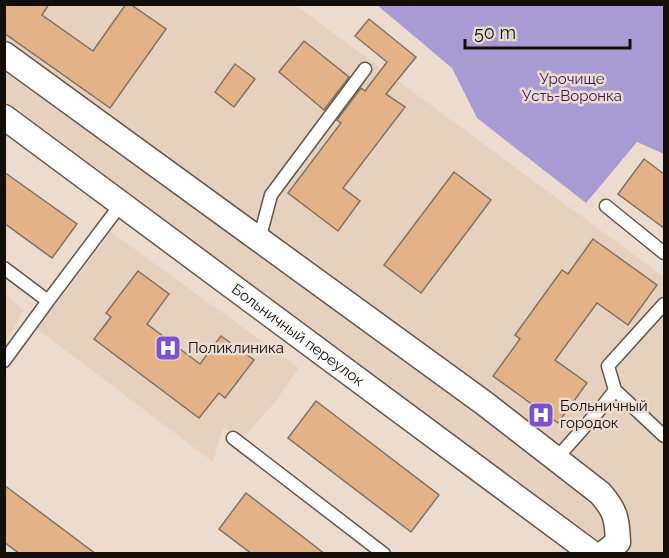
<svg xmlns="http://www.w3.org/2000/svg" width="669" height="558" font-family="Raleway,sans-serif">
	<style>
		.built { fill: #e6d1be }
		.forest { fill: #a89bd3 }
		.building { fill: #e4b287; stroke: #807266; stroke-width: 1.5 }
		.lines { fill: none; stroke-linecap: round; stroke-linejoin: round }
		.lane-casing { stroke: #63564b; stroke-width: 15 }
		.street-casing { stroke: #63564b; stroke-width: 27 }
		.lane { stroke: #fff; stroke-width: 12 }
		.street { stroke: #fff; stroke-width: 24 }
		.labels { text-anchor: middle; dominant-baseline: central; stroke-width: 5; stroke-linejoin: round; paint-order: stroke }
		.park-label { font-size: 15px; fill: #341c5e; stroke: #ecdcd0 }
		.street-label { font-size: 15px; fill: #130e09; stroke: #ecdcd0 }
		.poi-label { font-size: 15px; fill: #130e09; stroke: #ecdcd0; text-anchor: start }
	</style>
	<rect width="100%" height="100%" fill="#ecdcd0"/>
	<path class="built" d="M 5,5 L 295,5 L 664,277 L 664,553 L 608,553 L 5,113 Z
		M 111,232 L 299,368 L 275,402 L 242,439 L 223,427 L 213,462 L 37,329 Z
		M 5,295 L 24,310 L 5,343 L 5,294 Z"/>
	<path class="forest" d="M 377,5 L 664,5 L 664,154 L 637,142 L 586,203 L 477,118 L 452,68 Z"/>
	<path class="building" d="M 4,4 L 49,4 L 42,15 L 93,51 L 126,4 L 130,4 L 166,29 L 110,108 L 4,33 Z
		M 369,19 L 416,57 L 386,94 L 405,107 L 343,188 L 360,201 L 338,231 L 288,193 L 341,123 L 337,120 L 361,88 L 365,91 L 387,62 L 355,36 Z
		M 304,41 L 349,77 L 324,110 L 279,72 Z
		M 235,64 L 255,79 L 234,107 L 215,92 Z
		M 644,159 L 664,174 L 664,228 L 618,194 Z
		M 4,172 L 77,224 L 52,258 L 4,223 Z
		M 454,172 L 491,200 L 421,293 L 384,265 Z
		M 593,239 L 657,285 L 628,325 L 597,303 L 555,360 L 587,383 L 558,423 L 493,376 L 520,339 L 515,335 L 562,270 L 568,274 Z
		M 138,271 L 169,294 L 147,324 L 200,364 L 221,336 L 254,360 L 225,398 L 219,393 L 199,418 L 94,339 L 111,317 L 106,313 Z
		M 316,401 L 439,495 L 411,532 L 288,438 Z
		M 4,485 L 96,554 L 20,554 L 4,542 Z
		M 246,493 L 325,554 L 252,554 L 219,529 Z"/>
	<g class="lines">
		<g class="lane-casing">
			<path id="lane" d="M 606,206 L 664,253
				M 259,240 L 271,195 L 365,69
				M 4,268 L 48,301 L 121,204
				M 4,361 L 48,301
				M 615,390 L 608,366 L 664,304
				M 233,438 L 384,554
				M 556,459 L 602,407 L 615,390 L 664,436"/>
		</g>
		<g class="street-casing">
			<g id="street">
				<path d="M 4,54 L 484,403 L 600,493 C 616,511 617,519 618,542 L 603,554"/>
				<path id="s1" d="M 4,117 L 593,554"/>
			</g>
		</g>
		<use href="#lane" class="lane"/>
		<use href="#street" class="street"/>
	</g>
	<defs>
		<g id="hospital-square" transform="scale(1.35)"><rect x="-9" y="-9" width="18" height="18" rx="4" fill="#7b52cb" stroke="#ecdcd0"/><path d="M-5-5h3v3.5h4V-5h3V5h-3V1.5h-4V5h-3Z" fill="#fff"/></g>
	</defs>
	<g fill-rule="evenodd">
		<use href="#hospital-square" x="168" y="348"/>
		<use href="#hospital-square" x="541" y="415"/>
	</g>
	<g class="labels">
		<g class="park-label">
			<text x="572" y="79">Урочище<tspan x="572" dy="17">Усть-Воронка</tspan></text>
		</g>
		<g class="street-label">
			<text stroke="none"><textPath href="#s1" startOffset="366">Больничный переулок</textPath></text>
		</g>
		<g class="poi-label">
			<text x="188" y="348">Поликлиника</text>
			<text x="560" y="406">Больничный<tspan x="560" dy="17">городок</tspan></text>
		</g>
	</g>
	<rect width="669" height="558" fill="none" stroke="#130e09" stroke-width="12"/>
	<path d="M465 39v9h165v-9" fill="none" stroke="#130e09" stroke-width="3"/>
	<text x="474" y="39" font-size="18" fill="#130e09" stroke="#ecdcd0" stroke-width="4.5" paint-order="stroke">50 m</text>
</svg>
